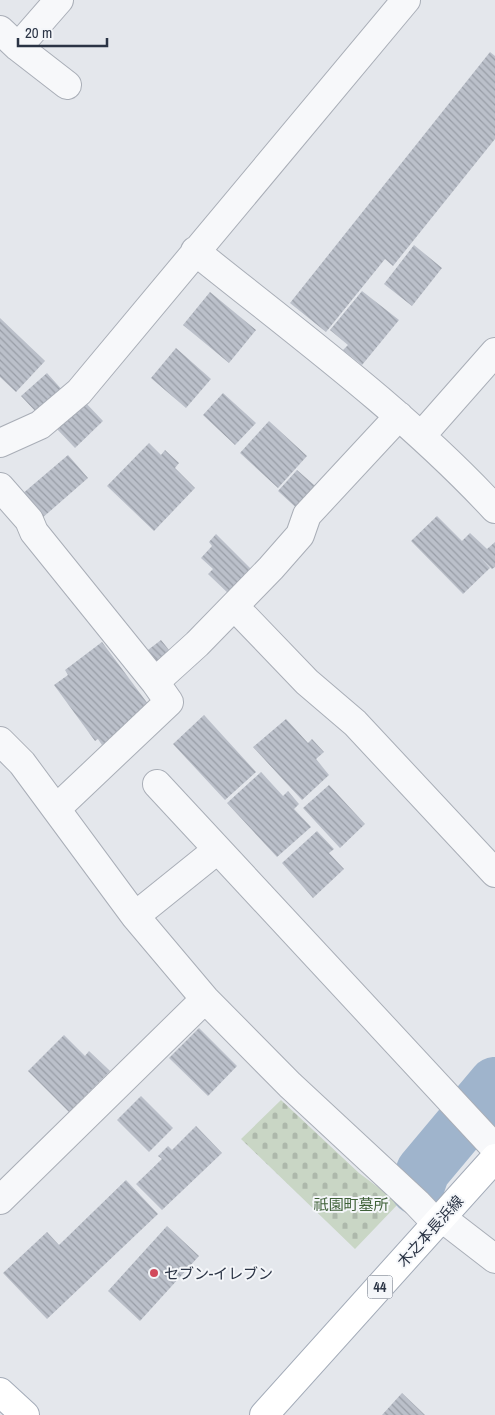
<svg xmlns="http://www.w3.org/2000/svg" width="495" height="1415" font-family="'Archivo Narrow','Noto Sans JP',sans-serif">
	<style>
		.cemetery { fill: url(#cemetery-stones) }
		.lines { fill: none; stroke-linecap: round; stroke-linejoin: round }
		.river { stroke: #9fb4cc; stroke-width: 54 }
		.building { fill: url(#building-back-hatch) }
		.minor-casing { stroke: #a9aeb7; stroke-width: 30 }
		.major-casing { stroke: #a3abb8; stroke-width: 30 }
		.minor { stroke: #f7f8fa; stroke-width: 28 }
		.major { stroke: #fff; stroke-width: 28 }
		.poi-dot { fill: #d1495b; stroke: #f4f6f9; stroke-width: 2 }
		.labels { text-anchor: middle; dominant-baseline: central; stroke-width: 4; stroke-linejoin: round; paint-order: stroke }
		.shield { fill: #f4f6f9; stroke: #676e7b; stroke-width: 1 }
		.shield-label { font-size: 14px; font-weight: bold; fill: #2b3445 }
		.park-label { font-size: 15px; fill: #3f6138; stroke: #f4f6f9 }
		.street-label { font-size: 15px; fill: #2b3445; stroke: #f4f6f9 }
		.poi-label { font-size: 15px; fill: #2b3445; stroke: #f4f6f9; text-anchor: start }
	</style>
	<defs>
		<pattern id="cemetery-stones" width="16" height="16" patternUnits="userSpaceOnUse" patternTransform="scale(1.25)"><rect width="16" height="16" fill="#c9d6c5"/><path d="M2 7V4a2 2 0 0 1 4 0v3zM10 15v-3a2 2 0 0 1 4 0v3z" fill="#adb8ab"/></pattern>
		<pattern id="building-back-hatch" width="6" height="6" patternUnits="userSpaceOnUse" patternTransform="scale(1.25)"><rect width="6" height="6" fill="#bbc0ca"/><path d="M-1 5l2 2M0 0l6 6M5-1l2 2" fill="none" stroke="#989da6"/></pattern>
	</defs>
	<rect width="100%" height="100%" fill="#e4e7ec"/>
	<path class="cemetery" d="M 281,1100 L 359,1173 L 399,1203 L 355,1249 L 241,1139 Z"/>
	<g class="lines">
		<path class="river" d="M 474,1109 L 495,1084
			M 417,1188 L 423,1171 L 459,1128"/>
	</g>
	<path class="building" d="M 490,52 L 495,56 L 495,139 L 393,266 L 385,259 L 326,332 L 290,303 Z
		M 414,245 L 442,268 L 412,306 L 384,284 Z
		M 362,291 L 399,320 L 362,365 L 343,350 L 348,345 L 330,330 Z
		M 210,292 L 256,330 L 229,363 L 183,325 Z
		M 0,318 L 45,361 L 16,392 L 0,377 Z
		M 176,348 L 211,379 L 186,408 L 151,378 Z
		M 47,373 L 64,392 L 38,414 L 21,396 Z
		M 223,393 L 256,423 L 235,445 L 203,415 Z
		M 84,401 L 103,421 L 75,448 L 56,428 Z
		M 269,421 L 307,456 L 278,488 L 240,453 Z
		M 149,443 L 161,455 L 165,450 L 179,463 L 175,468 L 195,488 L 154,531 L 107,486 Z
		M 68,455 L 88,478 L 41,519 L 21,495 Z
		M 297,470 L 322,492 L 302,513 L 278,491 Z
		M 437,516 L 462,541 L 470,533 L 487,549 L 495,542 L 495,567 L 492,569 L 479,556 L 490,568 L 463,594 L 411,541 Z
		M 216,534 L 252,570 L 230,595 L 208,574 L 213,569 L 201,558 L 212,546 L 209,542 Z
		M 161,640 L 173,655 L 156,668 L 144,653 Z
		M 102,642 L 151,708 L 102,745 L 98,739 L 95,741 L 54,685 L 68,675 L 65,670 Z
		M 204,715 L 256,772 L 225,800 L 173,744 Z
		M 286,719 L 308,743 L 312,739 L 324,752 L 316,759 L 329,775 L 302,800 L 253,747 Z
		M 261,772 L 283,796 L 288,791 L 299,804 L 294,809 L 311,827 L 277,857 L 227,803 Z
		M 329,785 L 365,824 L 340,848 L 303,808 Z
		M 317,831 L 334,849 L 329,853 L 344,869 L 313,898 L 282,863 Z
		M 199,1028 L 237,1066 L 208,1096 L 169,1058 Z
		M 64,1035 L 85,1056 L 89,1051 L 110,1071 L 69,1112 L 28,1071 Z
		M 141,1096 L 173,1128 L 149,1152 L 117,1120 Z
		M 196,1126 L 222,1153 L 162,1210 L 136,1184 L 162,1159 L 158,1156 L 168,1146 L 172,1150 Z
		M 126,1180 L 158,1214 L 47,1319 L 3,1273 L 47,1232 L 59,1245 Z
		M 167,1226 L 199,1256 L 140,1321 L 108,1291 Z
		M 402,1393 L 425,1415 L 382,1415 Z"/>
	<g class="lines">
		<g class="minor-casing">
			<path id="minor" d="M 0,30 L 18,47 L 67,85
				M 18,47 L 59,0
				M 195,251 C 297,333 406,413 495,509
				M 421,436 L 495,352
				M 0,443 L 40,425 L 79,392 L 406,0
				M 0,487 L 29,520 L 34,532 L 155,682 L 169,702 L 56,809
				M 234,606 L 307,682 L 355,723 L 495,873
				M 155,682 L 197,644 L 271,568 L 300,535 L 307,515 L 399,416
				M 0,741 L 22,763 L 135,916 L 205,999 L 290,1085 L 417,1203 L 437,1224
				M 157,784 L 495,1148
				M 135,916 L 217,850
				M 0,1200 L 205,999
				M 442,1218 L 495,1259"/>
		</g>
		<g class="major-casing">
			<path id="major" d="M 0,1392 L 25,1415
				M 264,1415 L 495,1158"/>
		</g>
		<use href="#minor" class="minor"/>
		<use href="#major" class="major"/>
	</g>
	<circle class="poi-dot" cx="154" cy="1273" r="5"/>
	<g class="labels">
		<rect class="shield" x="367.5" y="1275.5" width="25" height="23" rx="4"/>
		<g class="shield-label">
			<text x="380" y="1287">44</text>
		</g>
		<g class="park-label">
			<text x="351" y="1204">祇園町墓所</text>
		</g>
		<g class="street-label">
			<text transform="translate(430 1231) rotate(-48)">木之本長浜線</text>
		</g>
		<g class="poi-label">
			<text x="164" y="1273">セブン-イレブン</text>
		</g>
	</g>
	<path d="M18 38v8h89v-8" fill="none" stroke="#2b3445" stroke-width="2.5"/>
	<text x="25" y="38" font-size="15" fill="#2b3445" stroke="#f4f6f9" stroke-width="4" paint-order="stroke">20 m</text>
</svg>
